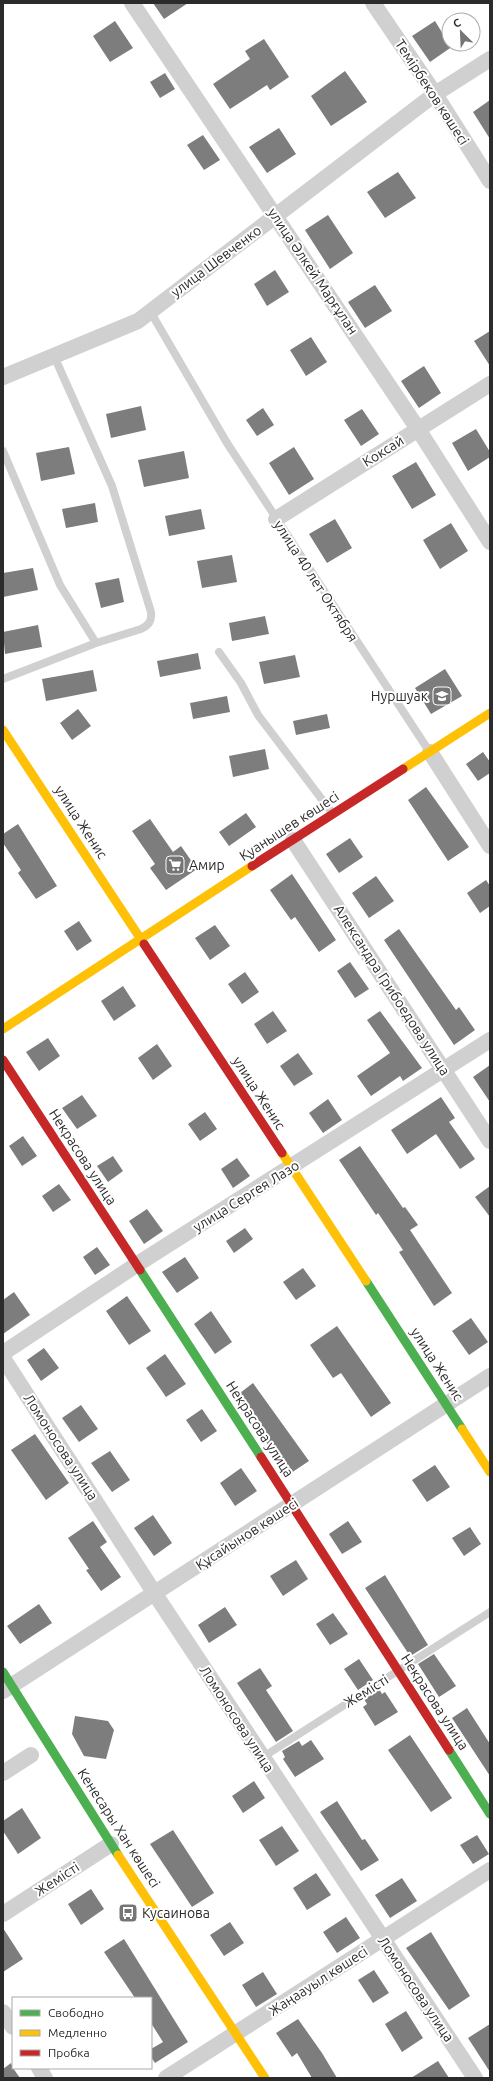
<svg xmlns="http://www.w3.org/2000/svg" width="493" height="2081" font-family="Ubuntu,sans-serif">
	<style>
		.building { fill: #7d7d7d }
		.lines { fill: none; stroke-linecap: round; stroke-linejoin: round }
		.lane { stroke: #d0d0d0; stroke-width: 8 }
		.street { stroke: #d0d0d0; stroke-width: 16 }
		.fast { stroke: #4caf50; stroke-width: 9 }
		.slow { stroke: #ffc107; stroke-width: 9 }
		.jam { stroke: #c62828; stroke-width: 9 }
		.labels { text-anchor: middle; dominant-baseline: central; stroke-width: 4; stroke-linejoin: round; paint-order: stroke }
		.street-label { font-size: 14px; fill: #2b2b2b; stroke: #fff }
		.poi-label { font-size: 14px; fill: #2b2b2b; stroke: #fff; text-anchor: start }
	</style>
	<rect width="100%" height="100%" fill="#fff"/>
	<path class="building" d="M 153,3 L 188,3 L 164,19 Z
		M 115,21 L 133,48 L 110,62 L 93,36 Z
		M 435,21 L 449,44 L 453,46 L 430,62 L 412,36 Z
		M 264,39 L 289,77 L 270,90 L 267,85 L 230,109 L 213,84 L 250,59 L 245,51 Z
		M 345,71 L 367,102 L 331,126 L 311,96 Z
		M 165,73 L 175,89 L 160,98 L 150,82 Z
		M 490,100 L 490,139 L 473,112 Z
		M 279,128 L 296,154 L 267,173 L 249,147 Z
		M 203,135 L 220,160 L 204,170 L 187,145 Z
		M 398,172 L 416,198 L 385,218 L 367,192 Z
		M 328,215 L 353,253 L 330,269 L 305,230 Z
		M 275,270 L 289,292 L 267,306 L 254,284 Z
		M 375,285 L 392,311 L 365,328 L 348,302 Z
		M 490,331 L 490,366 L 474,341 Z
		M 311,337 L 327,362 L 306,376 L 290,350 Z
		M 424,366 L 441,393 L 419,408 L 401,381 Z
		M 141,406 L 146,430 L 111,438 L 106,414 Z
		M 263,408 L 274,425 L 257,436 L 246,420 Z
		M 362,409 L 379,434 L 361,446 L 344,420 Z
		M 476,429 L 490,452 L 490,457 L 468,471 L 452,443 Z
		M 69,447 L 75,474 L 41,481 L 36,453 Z
		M 294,447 L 314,479 L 289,495 L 269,463 Z
		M 184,451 L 189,478 L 144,487 L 138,460 Z
		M 416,462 L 436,495 L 412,509 L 392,476 Z
		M 95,503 L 98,522 L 66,528 L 62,509 Z
		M 201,509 L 205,529 L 169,536 L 165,516 Z
		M 335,519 L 352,548 L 327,563 L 309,534 Z
		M 451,523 L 468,551 L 440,569 L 423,540 Z
		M 232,555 L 237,582 L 202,588 L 197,561 Z
		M 33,568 L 38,590 L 3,597 L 3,573 Z
		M 119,578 L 124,602 L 101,608 L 95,583 Z
		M 265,616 L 269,634 L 232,641 L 229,623 Z
		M 38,625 L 42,647 L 5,654 L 3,632 Z
		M 198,653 L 201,669 L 160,677 L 157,661 Z
		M 295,655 L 300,677 L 264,684 L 259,662 Z
		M 445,669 L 462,696 L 431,714 L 415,688 Z
		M 93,670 L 97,691 L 46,701 L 42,679 Z
		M 227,696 L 230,712 L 193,719 L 190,703 Z
		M 78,709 L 91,726 L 72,740 L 60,723 Z
		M 327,714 L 330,728 L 296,735 L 293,721 Z
		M 265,749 L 269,769 L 233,777 L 229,756 Z
		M 483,752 L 490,762 L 490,773 L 478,781 L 466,764 Z
		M 426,787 L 469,847 L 448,861 L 408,800 Z
		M 246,813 L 256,827 L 229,846 L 219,832 Z
		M 150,819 L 173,852 L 181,846 L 197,869 L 166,890 L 150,868 L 155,864 L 132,831 Z
		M 18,824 L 57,886 L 36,899 L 18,873 L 21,870 L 3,843 L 3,834 Z
		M 350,838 L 363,857 L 339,873 L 326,854 Z
		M 292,874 L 336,940 L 319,952 L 295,917 L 291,920 L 270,890 Z
		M 376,876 L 394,901 L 369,918 L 352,893 Z
		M 486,880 L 490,886 L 490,906 L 480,913 L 467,893 Z
		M 79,921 L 92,941 L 77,951 L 64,931 Z
		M 215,925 L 230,946 L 210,960 L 195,938 Z
		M 399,929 L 456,1010 L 459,1007 L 475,1030 L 454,1045 L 384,940 Z
		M 350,962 L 369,989 L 355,998 L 337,971 Z
		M 245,972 L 259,992 L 242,1004 L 228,984 Z
		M 123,986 L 136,1006 L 114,1021 L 101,1001 Z
		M 273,1011 L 287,1031 L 267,1044 L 254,1024 Z
		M 380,1011 L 422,1068 L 403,1081 L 400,1076 L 371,1096 L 357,1076 L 390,1053 L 367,1020 Z
		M 48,1038 L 60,1056 L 39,1071 L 26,1052 Z
		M 157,1044 L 172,1066 L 153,1080 L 138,1058 Z
		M 298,1053 L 313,1074 L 294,1086 L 280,1066 Z
		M 490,1065 L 490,1102 L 473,1077 Z
		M 82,1095 L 97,1116 L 77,1129 L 62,1108 Z
		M 441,1097 L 455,1118 L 449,1122 L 475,1159 L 460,1169 L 436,1134 L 407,1154 L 391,1130 Z
		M 328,1099 L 342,1120 L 323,1133 L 309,1113 Z
		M 205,1112 L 217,1129 L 200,1141 L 188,1124 Z
		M 23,1136 L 37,1156 L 22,1166 L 9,1146 Z
		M 360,1146 L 403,1208 L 405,1207 L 418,1225 L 410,1230 L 452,1293 L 434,1306 L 399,1252 L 403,1250 L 378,1213 L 376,1215 L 339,1160 Z
		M 113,1156 L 123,1171 L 108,1182 L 97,1166 Z
		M 237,1158 L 250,1176 L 233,1188 L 221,1169 Z
		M 59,1184 L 71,1200 L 53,1212 L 42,1196 Z
		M 490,1186 L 490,1217 L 475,1197 Z
		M 147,1209 L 163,1231 L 144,1244 L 129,1221 Z
		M 245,1228 L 253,1239 L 234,1253 L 226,1241 Z
		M 97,1247 L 110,1265 L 95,1275 L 83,1257 Z
		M 185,1257 L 199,1278 L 177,1293 L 162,1272 Z
		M 303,1268 L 316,1286 L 296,1300 L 283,1282 Z
		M 14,1292 L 30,1315 L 3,1334 L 3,1300 Z
		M 127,1296 L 151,1331 L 129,1345 L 106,1311 Z
		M 211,1311 L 232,1342 L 215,1354 L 194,1324 Z
		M 471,1318 L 488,1342 L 469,1355 L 452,1331 Z
		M 337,1326 L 391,1403 L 371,1417 L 341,1373 L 333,1378 L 310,1345 Z
		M 44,1348 L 59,1368 L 41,1381 L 27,1360 Z
		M 165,1354 L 186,1384 L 166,1397 L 146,1368 Z
		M 253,1383 L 309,1461 L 288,1475 L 256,1427 L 261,1424 L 240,1393 Z
		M 81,1405 L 98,1429 L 79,1442 L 62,1418 Z
		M 202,1409 L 217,1431 L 201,1442 L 186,1420 Z
		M 35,1434 L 69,1483 L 46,1500 L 11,1450 Z
		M 110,1451 L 130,1480 L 112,1492 L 91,1463 Z
		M 435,1465 L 450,1487 L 427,1502 L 412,1480 Z
		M 241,1468 L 257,1491 L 235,1506 L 220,1483 Z
		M 153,1515 L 172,1543 L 154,1556 L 134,1528 Z
		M 93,1521 L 107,1542 L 100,1547 L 121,1577 L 101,1591 L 86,1570 L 89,1569 L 68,1538 Z
		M 348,1521 L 362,1542 L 342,1554 L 329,1534 Z
		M 470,1527 L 481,1544 L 464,1556 L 452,1538 Z
		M 296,1560 L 308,1579 L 283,1596 L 270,1576 Z
		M 385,1575 L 428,1645 L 412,1655 L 410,1652 L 408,1653 L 365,1588 Z
		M 39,1604 L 52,1623 L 20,1644 L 7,1626 Z
		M 225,1607 L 237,1625 L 209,1643 L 198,1625 Z
		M 333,1613 L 348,1634 L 330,1645 L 316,1624 Z
		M 434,1654 L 456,1686 L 439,1697 L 418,1664 Z
		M 359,1659 L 373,1680 L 358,1690 L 344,1669 Z
		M 260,1668 L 272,1686 L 266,1690 L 293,1731 L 276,1742 L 237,1683 Z
		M 379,1689 L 382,1694 L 385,1692 L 398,1712 L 375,1726 L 363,1707 L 367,1704 L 364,1699 Z
		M 467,1708 L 490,1744 L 490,1776 L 452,1718 Z
		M 75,1716 L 108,1721 L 114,1730 L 106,1759 L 84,1756 L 72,1734 Z
		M 410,1735 L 452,1798 L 431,1812 L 388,1750 Z
		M 311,1740 L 324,1759 L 295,1777 L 283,1759 L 285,1757 L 282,1751 L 299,1741 L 302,1746 Z
		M 254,1781 L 265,1798 L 243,1813 L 232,1796 Z
		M 337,1801 L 362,1840 L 365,1839 L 379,1860 L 361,1871 L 320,1812 Z
		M 22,1808 L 41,1838 L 18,1854 L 3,1831 L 3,1821 Z
		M 282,1826 L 299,1851 L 276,1866 L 259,1840 Z
		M 173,1830 L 214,1893 L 192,1907 L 150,1844 Z
		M 477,1835 L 489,1854 L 473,1864 L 460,1845 Z
		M 316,1873 L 331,1895 L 307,1910 L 293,1888 Z
		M 402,1878 L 417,1901 L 390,1918 L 375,1895 Z
		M 91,1889 L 104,1909 L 81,1925 L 68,1904 Z
		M 346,1917 L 360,1938 L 337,1953 L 323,1932 Z
		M 230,1922 L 244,1943 L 224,1956 L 210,1935 Z
		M 3,1928 L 23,1959 L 3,1972 Z
		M 431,1932 L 470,1996 L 449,2010 L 406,1948 Z
		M 124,1939 L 188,2042 L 155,2063 L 151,2057 L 151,2049 L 163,2042 L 151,2023 L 151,1998 L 135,1998 L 104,1952 Z
		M 374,1970 L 389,1993 L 373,2003 L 358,1980 Z
		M 263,1972 L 277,1994 L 256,2007 L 242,1985 Z
		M 406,2011 L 423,2038 L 402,2052 L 385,2024 Z
		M 298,2019 L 322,2053 L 337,2078 L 312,2078 L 297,2053 L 292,2057 L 276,2033 Z
		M 490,2024 L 490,2072 L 468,2038 Z
		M 438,2061 L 449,2078 L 411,2078 Z
		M 11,2063 L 13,2068 L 20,2078 L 3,2078 L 3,2069 Z"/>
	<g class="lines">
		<path class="lane" d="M 150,311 L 227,443 L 429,751
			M 3,451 L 60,585 L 96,643
			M 219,652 L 241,683 L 258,715 L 333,814
			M 3,679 L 96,643 L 141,629 C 149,625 152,621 151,612 L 112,486 L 54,356
			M 263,1757 L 490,1612"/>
		<path class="street" d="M 132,3 L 418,429 L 490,542
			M 373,3 L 435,94 L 490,181
			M 3,377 L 138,321 L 435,94 L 490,59
			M 276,519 L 490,384
			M 430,752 L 490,846
			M 293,840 L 490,1141
			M 3,1353 L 136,1265 L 490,1040
			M 3,1358 L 155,1594 L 475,2078
			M 3,1691 L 490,1376
			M 3,1773 L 31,1755
			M 3,1914 L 111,1844
			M 3,2012 L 13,2027
			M 39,2068 L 45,2078
			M 166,2078 L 490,1870"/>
		<path class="fast" d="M 140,1270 L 261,1457
			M 366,1281 L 462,1429
			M 3,1672 L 118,1855
			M 449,1750 L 490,1814"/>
		<path class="slow" d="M 3,730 L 144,944
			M 403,769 L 490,713
			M 3,1029 L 252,866
			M 282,1153 L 366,1281
			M 462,1429 L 490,1472
			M 118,1855 L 265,2078"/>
		<path class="jam" d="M 252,866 L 403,769
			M 144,944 L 282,1153
			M 3,1060 L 140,1270
			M 261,1457 L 449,1750"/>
	</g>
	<defs>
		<g id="school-square" transform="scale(1)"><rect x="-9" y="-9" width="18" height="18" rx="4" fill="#757575" stroke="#fff"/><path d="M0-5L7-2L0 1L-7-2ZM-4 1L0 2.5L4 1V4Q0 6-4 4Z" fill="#fff"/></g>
		<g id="supermarket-square" transform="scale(1)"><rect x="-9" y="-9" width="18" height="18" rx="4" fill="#757575" stroke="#fff"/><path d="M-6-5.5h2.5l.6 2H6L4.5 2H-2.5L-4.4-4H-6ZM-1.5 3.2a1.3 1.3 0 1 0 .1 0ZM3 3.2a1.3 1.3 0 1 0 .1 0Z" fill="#fff"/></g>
		<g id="bus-square" transform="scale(1)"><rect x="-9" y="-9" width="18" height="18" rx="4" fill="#757575" stroke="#fff"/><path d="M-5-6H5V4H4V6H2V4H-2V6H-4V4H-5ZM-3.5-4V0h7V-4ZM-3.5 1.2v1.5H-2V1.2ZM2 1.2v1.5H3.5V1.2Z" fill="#fff"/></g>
	</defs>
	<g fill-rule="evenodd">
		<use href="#school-square" x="442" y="696"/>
		<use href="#supermarket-square" x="175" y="865"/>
		<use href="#bus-square" x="128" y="1913"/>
	</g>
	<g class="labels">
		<g class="street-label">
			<text transform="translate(432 92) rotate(57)">Темірбеков көшесі</text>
			<text transform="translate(216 261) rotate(-37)">улица Шевченко</text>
			<text transform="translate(313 271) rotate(56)">улица Әлкей Марғұлан</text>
			<text transform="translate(383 451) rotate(-32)">Коксай</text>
			<text transform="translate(316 581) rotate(57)">улица 40 лет Октября</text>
			<text transform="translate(81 822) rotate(57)">улица Женис</text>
			<text transform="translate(289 826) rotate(-33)">Қуанышев көшесі</text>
			<text transform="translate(392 990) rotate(57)">Александра Грибоедова улица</text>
			<text transform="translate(259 1093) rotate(57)">улица Женис</text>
			<text transform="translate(83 1157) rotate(57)">Некрасова улица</text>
			<text transform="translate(246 1196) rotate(-32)">улица Сергея Лазо</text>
			<text transform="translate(437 1364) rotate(57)">улица Женис</text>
			<text transform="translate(260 1429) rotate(57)">Некрасова улица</text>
			<text transform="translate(61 1447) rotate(57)">Ломоносова улица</text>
			<text transform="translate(247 1534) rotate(-33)">Құсайынов көшесі</text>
			<text transform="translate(366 1691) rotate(-32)">Жемісті</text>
			<text transform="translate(435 1702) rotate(57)">Некрасова улица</text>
			<text transform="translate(237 1719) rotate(57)">Ломоносова улица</text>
			<text transform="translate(119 1828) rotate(57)">Кенесары Хан көшесі</text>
			<text transform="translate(57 1879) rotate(-33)">Жемісті</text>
			<text transform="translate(318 1981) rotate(-33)">Жаңаауыл көшесі</text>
			<text transform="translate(416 1989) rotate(56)">Ломоносова улица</text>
		</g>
		<g class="poi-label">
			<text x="428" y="696" text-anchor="end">Нуршуак</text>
			<text x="189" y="865">Амир</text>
			<text x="142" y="1913">Кусаинова</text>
		</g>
	</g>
	<rect width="493" height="2081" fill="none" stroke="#2b2b2b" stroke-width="8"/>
	<rect x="12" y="1997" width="140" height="72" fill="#ffffff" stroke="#aaaaaa"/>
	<rect x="20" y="2010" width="20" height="6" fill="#4caf50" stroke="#aaaaaa"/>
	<text x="48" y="2017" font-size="12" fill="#2b2b2b">Свободно</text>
	<rect x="20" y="2030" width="20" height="6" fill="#ffc107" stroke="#aaaaaa"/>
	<text x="48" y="2037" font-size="12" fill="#2b2b2b">Медленно</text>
	<rect x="20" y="2050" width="20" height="6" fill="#c62828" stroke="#aaaaaa"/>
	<text x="48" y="2057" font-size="12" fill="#2b2b2b">Пробка</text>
	<g transform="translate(461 32) rotate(336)"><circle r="19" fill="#ffffff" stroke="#aaaaaa"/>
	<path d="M0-3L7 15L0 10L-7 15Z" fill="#757575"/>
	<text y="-6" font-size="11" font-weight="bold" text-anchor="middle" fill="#2b2b2b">С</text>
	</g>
</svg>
